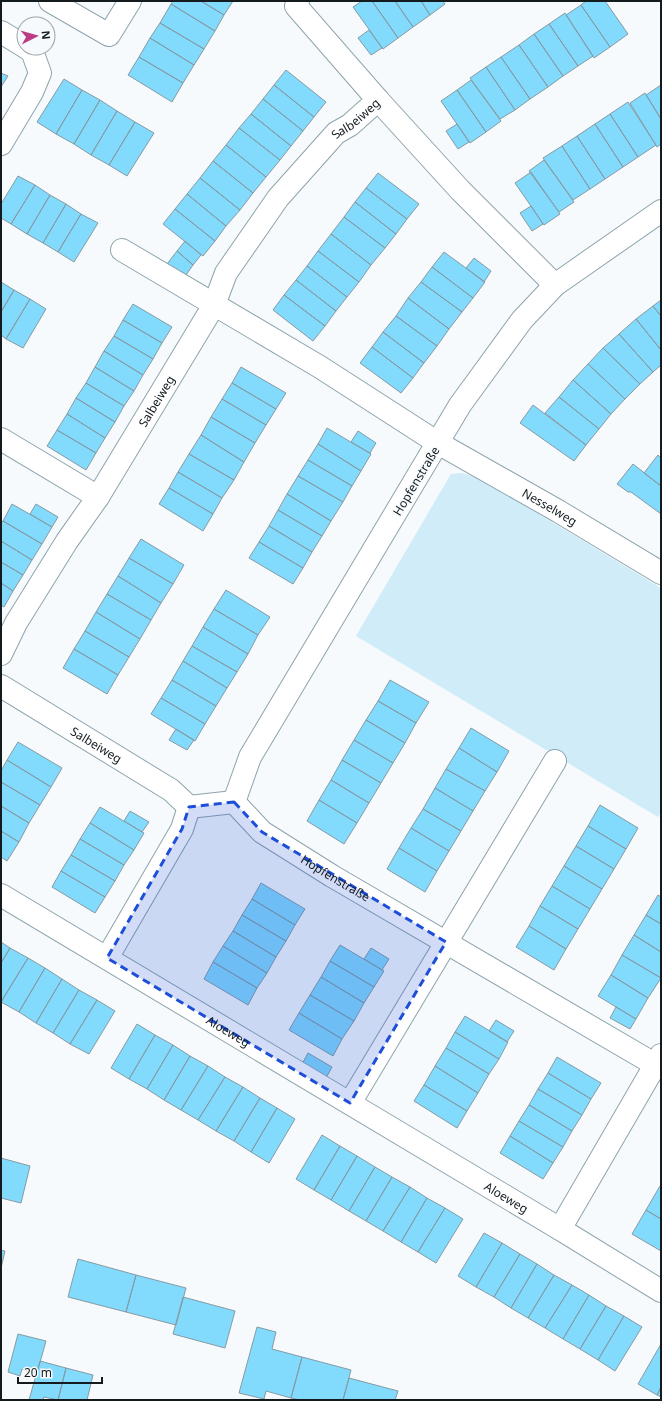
<svg xmlns="http://www.w3.org/2000/svg" width="662" height="1401" font-family="'Noto Sans',sans-serif">
	<style>
		.green { fill: #cfecf8 }
		.building { fill: #82dafd; stroke: #859ba4 }
		.lines { fill: none; stroke-linecap: round; stroke-linejoin: round }
		.minor-casing { stroke: #8ea4ad; stroke-width: 24 }
		.minor { stroke: #fff; stroke-width: 22 }
		.marked { fill: #1d4ed8; fill-opacity: 0.2; stroke: #1d4ed8; stroke-width: 3; stroke-dasharray: 8 5; stroke-linejoin: round }
		.labels { text-anchor: middle; dominant-baseline: central; stroke-width: 3.5; stroke-linejoin: round; paint-order: stroke }
		.street-label { font-size: 12px; fill: #131b1f; stroke: #f6fafc }
	</style>
	<rect width="100%" height="100%" fill="#f6fafc"/>
	<path class="green" d="M 462,473 L 479,478 L 661,588 L 661,812 L 658,817 L 356,636 L 451,474 Z"/>
	<path class="building" d="M 173,1 L 201,1 L 224,15 L 215,31 L 171,4 Z
		M 201,1 L 233,1 L 224,15 Z
		M 362,1 L 372,1 L 398,38 L 383,49 L 353,7 Z
		M 372,1 L 395,1 L 413,27 L 398,38 Z
		M 395,1 L 421,1 L 430,15 L 413,27 Z
		M 421,1 L 443,1 L 445,4 L 430,15 Z
		M 586,1 L 605,1 L 628,34 L 610,47 L 581,5 Z
		M 171,4 L 215,31 L 204,49 L 160,23 Z
		M 581,5 L 610,47 L 594,58 L 566,15 Z
		M 565,13 L 593,56 L 578,66 L 549,24 Z
		M 160,23 L 204,49 L 194,65 L 150,38 Z
		M 549,24 L 578,66 L 563,76 L 534,34 Z
		M 369,30 L 382,48 L 371,55 L 358,38 Z
		M 534,34 L 563,76 L 548,87 L 519,45 Z
		M 150,38 L 194,65 L 183,83 L 139,57 Z
		M 519,45 L 548,87 L 530,99 L 501,57 Z
		M 139,57 L 183,83 L 172,102 L 128,75 Z
		M 501,57 L 530,99 L 515,110 L 486,67 Z
		M 486,67 L 515,110 L 500,119 L 470,78 Z
		M 286,70 L 326,102 L 314,117 L 274,85 Z
		M 1,73 L 8,76 L 1,87 Z
		M 64,79 L 82,90 L 56,134 L 37,122 Z
		M 471,80 L 501,121 L 486,132 L 457,90 Z
		M 274,85 L 314,117 L 303,131 L 263,99 Z
		M 661,85 L 661,119 L 646,95 Z
		M 82,90 L 100,100 L 74,144 L 56,134 Z
		M 457,90 L 486,132 L 470,143 L 441,101 Z
		M 645,93 L 661,119 L 661,144 L 657,147 L 630,103 Z
		M 263,99 L 303,131 L 291,146 L 251,114 Z
		M 100,100 L 117,111 L 91,155 L 74,144 Z
		M 628,102 L 656,145 L 638,157 L 610,114 Z
		M 117,111 L 135,122 L 109,165 L 91,155 Z
		M 251,114 L 291,146 L 280,160 L 239,128 Z
		M 610,114 L 638,157 L 623,167 L 595,124 Z
		M 135,122 L 154,133 L 127,176 L 109,165 Z
		M 457,124 L 469,142 L 458,149 L 446,131 Z
		M 595,124 L 623,167 L 605,179 L 577,136 Z
		M 239,128 L 280,160 L 266,177 L 226,145 Z
		M 577,136 L 605,179 L 590,189 L 562,146 Z
		M 226,145 L 266,177 L 253,193 L 213,161 Z
		M 562,146 L 590,189 L 573,200 L 543,158 Z
		M 544,160 L 574,202 L 559,212 L 529,171 Z
		M 213,161 L 253,193 L 240,210 L 200,178 Z
		M 531,172 L 560,214 L 544,225 L 515,183 Z
		M 378,173 L 419,204 L 407,219 L 366,188 Z
		M 18,176 L 35,185 L 11,224 L 1,218 L 1,204 Z
		M 200,178 L 240,210 L 226,226 L 187,194 Z
		M 35,185 L 50,195 L 27,234 L 11,224 Z
		M 366,188 L 407,219 L 396,234 L 355,202 Z
		M 187,194 L 226,226 L 215,241 L 175,209 Z
		M 50,195 L 66,204 L 43,243 L 27,234 Z
		M 355,202 L 396,234 L 385,248 L 344,217 Z
		M 66,204 L 81,214 L 58,252 L 43,243 Z
		M 531,206 L 543,224 L 532,231 L 520,213 Z
		M 175,209 L 215,241 L 203,256 L 163,224 Z
		M 81,214 L 98,223 L 74,262 L 58,252 Z
		M 344,217 L 385,248 L 371,265 L 331,234 Z
		M 331,234 L 371,265 L 359,282 L 318,251 Z
		M 185,241 L 201,255 L 193,265 L 177,251 Z
		M 177,251 L 193,265 L 186,275 L 167,264 Z
		M 318,251 L 359,282 L 347,297 L 307,266 Z
		M 444,252 L 485,282 L 473,298 L 432,267 Z
		M 474,258 L 491,271 L 484,282 L 466,268 Z
		M 307,266 L 347,297 L 336,311 L 296,280 Z
		M 432,267 L 473,298 L 462,312 L 421,282 Z
		M 296,280 L 336,311 L 325,326 L 284,295 Z
		M 1,282 L 14,290 L 1,312 Z
		M 421,282 L 462,312 L 449,329 L 408,298 Z
		M 14,290 L 30,299 L 6,339 L 1,335 L 1,312 Z
		M 284,295 L 325,326 L 313,341 L 273,310 Z
		M 408,298 L 449,329 L 437,346 L 396,316 Z
		M 30,299 L 46,309 L 23,348 L 6,339 Z
		M 661,300 L 661,316 L 653,306 Z
		M 133,304 L 172,327 L 162,343 L 123,320 Z
		M 653,306 L 661,316 L 661,350 L 636,319 Z
		M 396,316 L 437,346 L 424,363 L 383,332 Z
		M 636,319 L 661,350 L 661,365 L 653,372 L 619,334 Z
		M 123,320 L 162,343 L 153,359 L 114,336 Z
		M 383,332 L 424,363 L 413,378 L 372,347 Z
		M 619,334 L 653,372 L 640,384 L 603,348 Z
		M 114,336 L 153,359 L 143,375 L 104,351 Z
		M 372,347 L 413,378 L 401,393 L 360,363 Z
		M 603,348 L 640,384 L 625,399 L 588,364 Z
		M 104,351 L 143,375 L 134,391 L 95,367 Z
		M 588,364 L 625,399 L 611,414 L 573,380 Z
		M 95,367 L 134,391 L 124,406 L 86,383 Z
		M 241,367 L 286,393 L 276,409 L 232,383 Z
		M 573,380 L 611,414 L 599,429 L 559,397 Z
		M 86,383 L 124,406 L 115,422 L 76,398 Z
		M 232,383 L 276,409 L 266,425 L 222,399 Z
		M 559,397 L 599,429 L 586,445 L 545,413 Z
		M 76,398 L 115,422 L 105,438 L 67,414 Z
		M 222,399 L 266,425 L 255,443 L 211,417 Z
		M 533,405 L 586,445 L 574,461 L 520,423 Z
		M 67,414 L 105,438 L 96,453 L 57,430 Z
		M 211,417 L 255,443 L 244,462 L 201,435 Z
		M 327,428 L 371,454 L 361,471 L 318,444 Z
		M 57,430 L 96,453 L 86,470 L 47,446 Z
		M 358,431 L 376,443 L 370,453 L 351,442 Z
		M 201,435 L 244,462 L 234,480 L 189,454 Z
		M 318,444 L 361,471 L 352,486 L 308,460 Z
		M 189,454 L 234,480 L 222,498 L 178,472 Z
		M 658,455 L 661,458 L 661,486 L 644,473 Z
		M 308,460 L 352,486 L 343,502 L 298,476 Z
		M 633,464 L 661,486 L 661,514 L 631,492 L 628,492 L 617,484 Z
		M 178,472 L 222,498 L 213,514 L 169,488 Z
		M 298,476 L 343,502 L 331,521 L 287,494 Z
		M 169,488 L 213,514 L 203,531 L 159,504 Z
		M 287,494 L 331,521 L 322,536 L 278,510 Z
		M 12,504 L 52,527 L 42,544 L 3,521 Z
		M 36,504 L 58,517 L 52,527 L 30,514 Z
		M 278,510 L 322,536 L 312,552 L 269,526 Z
		M 3,521 L 42,544 L 32,560 L 1,541 L 1,523 Z
		M 269,526 L 312,552 L 303,568 L 259,542 Z
		M 141,539 L 184,565 L 173,584 L 129,558 Z
		M 1,541 L 32,560 L 23,575 L 1,562 Z
		M 259,542 L 303,568 L 293,584 L 249,558 Z
		M 129,558 L 173,584 L 161,603 L 118,576 Z
		M 1,562 L 23,575 L 13,591 L 1,583 Z
		M 118,576 L 161,603 L 151,620 L 107,594 Z
		M 1,583 L 13,591 L 4,607 L 1,605 Z
		M 226,590 L 270,617 L 258,635 L 214,609 Z
		M 107,594 L 151,620 L 140,639 L 96,612 Z
		M 214,609 L 258,635 L 248,654 L 203,627 Z
		M 96,612 L 140,639 L 129,657 L 85,631 Z
		M 203,627 L 248,654 L 237,672 L 192,646 Z
		M 85,631 L 129,657 L 118,675 L 74,649 Z
		M 192,646 L 237,672 L 227,688 L 183,661 Z
		M 74,649 L 118,675 L 107,694 L 63,668 Z
		M 183,661 L 227,688 L 216,706 L 172,680 Z
		M 172,680 L 216,706 L 205,724 L 161,698 Z
		M 390,680 L 429,702 L 416,723 L 378,701 Z
		M 161,698 L 205,724 L 195,741 L 151,714 Z
		M 378,701 L 416,723 L 405,743 L 366,720 Z
		M 366,720 L 405,743 L 393,763 L 354,740 Z
		M 471,728 L 509,751 L 497,772 L 459,748 Z
		M 176,729 L 194,740 L 187,750 L 169,740 Z
		M 354,740 L 393,763 L 381,783 L 342,760 Z
		M 18,742 L 62,768 L 51,787 L 7,760 Z
		M 459,748 L 497,772 L 485,791 L 446,769 Z
		M 7,760 L 51,787 L 40,805 L 1,782 L 1,771 Z
		M 342,760 L 381,783 L 369,803 L 331,780 Z
		M 446,769 L 485,791 L 473,811 L 435,788 Z
		M 331,780 L 369,803 L 357,823 L 319,800 Z
		M 1,782 L 40,805 L 29,823 L 1,806 Z
		M 435,788 L 473,811 L 461,831 L 423,809 Z
		M 319,800 L 357,823 L 344,844 L 307,821 Z
		M 600,805 L 638,828 L 626,849 L 588,826 Z
		M 1,806 L 29,823 L 19,842 L 1,831 Z
		M 100,807 L 144,833 L 134,850 L 90,823 Z
		M 423,809 L 461,831 L 449,851 L 411,828 Z
		M 130,811 L 149,822 L 142,832 L 124,821 Z
		M 90,823 L 134,850 L 124,865 L 80,839 Z
		M 588,826 L 626,849 L 614,869 L 576,846 Z
		M 411,828 L 449,851 L 437,871 L 399,848 Z
		M 1,831 L 19,842 L 7,861 L 1,857 Z
		M 80,839 L 124,865 L 115,881 L 71,855 Z
		M 576,846 L 614,869 L 602,889 L 564,866 Z
		M 399,848 L 437,871 L 425,892 L 387,869 Z
		M 71,855 L 115,881 L 105,897 L 61,871 Z
		M 564,866 L 602,889 L 590,909 L 552,886 Z
		M 61,871 L 105,897 L 95,913 L 52,887 Z
		M 261,883 L 305,909 L 295,925 L 252,899 Z
		M 552,886 L 590,909 L 578,929 L 540,906 Z
		M 658,895 L 661,897 L 661,924 L 646,915 Z
		M 252,899 L 295,925 L 286,941 L 242,915 Z
		M 540,906 L 578,929 L 566,949 L 529,926 Z
		M 242,915 L 286,941 L 276,957 L 233,931 Z
		M 646,915 L 661,924 L 661,952 L 634,935 Z
		M 529,926 L 566,949 L 554,970 L 516,947 Z
		M 233,931 L 276,957 L 267,973 L 223,946 Z
		M 634,935 L 661,952 L 661,978 L 622,955 Z
		M 1,942 L 10,948 L 1,963 Z
		M 340,945 L 384,971 L 374,987 L 330,961 Z
		M 223,946 L 267,973 L 257,988 L 213,962 Z
		M 10,948 L 28,958 L 1,1002 L 1,963 Z
		M 371,948 L 389,959 L 382,970 L 364,959 Z
		M 622,955 L 661,978 L 648,998 L 611,975 Z
		M 28,958 L 45,968 L 19,1012 L 1,1002 Z
		M 330,961 L 374,987 L 364,1003 L 321,977 Z
		M 213,962 L 257,988 L 248,1005 L 204,979 Z
		M 45,968 L 62,979 L 36,1023 L 19,1012 Z
		M 611,975 L 648,998 L 636,1019 L 598,996 Z
		M 321,977 L 364,1003 L 354,1021 L 310,995 Z
		M 62,979 L 79,990 L 53,1033 L 36,1023 Z
		M 79,990 L 97,1000 L 70,1044 L 53,1033 Z
		M 310,995 L 354,1021 L 342,1039 L 299,1013 Z
		M 97,1000 L 115,1011 L 89,1054 L 70,1044 Z
		M 616,1007 L 636,1019 L 630,1029 L 610,1018 Z
		M 299,1013 L 342,1039 L 333,1056 L 289,1030 Z
		M 465,1016 L 508,1042 L 499,1059 L 455,1032 Z
		M 496,1020 L 514,1031 L 507,1042 L 489,1031 Z
		M 137,1024 L 155,1035 L 129,1079 L 111,1068 Z
		M 455,1032 L 499,1059 L 489,1074 L 446,1048 Z
		M 155,1035 L 173,1045 L 147,1089 L 129,1079 Z
		M 173,1045 L 190,1056 L 164,1100 L 147,1089 Z
		M 446,1048 L 489,1074 L 478,1093 L 435,1066 Z
		M 308,1053 L 332,1067 L 326,1078 L 302,1064 Z
		M 190,1056 L 208,1066 L 181,1110 L 164,1100 Z
		M 557,1057 L 601,1083 L 591,1099 L 548,1073 Z
		M 208,1066 L 225,1077 L 198,1120 L 181,1110 Z
		M 435,1066 L 478,1093 L 467,1111 L 424,1085 Z
		M 548,1073 L 591,1099 L 582,1115 L 538,1089 Z
		M 225,1077 L 243,1087 L 216,1131 L 198,1120 Z
		M 424,1085 L 467,1111 L 457,1128 L 414,1101 Z
		M 243,1087 L 260,1098 L 234,1141 L 216,1131 Z
		M 538,1089 L 582,1115 L 572,1131 L 529,1105 Z
		M 260,1098 L 277,1108 L 251,1152 L 234,1141 Z
		M 529,1105 L 572,1131 L 563,1147 L 519,1121 Z
		M 277,1108 L 295,1119 L 269,1163 L 251,1152 Z
		M 519,1121 L 563,1147 L 553,1163 L 510,1136 Z
		M 322,1135 L 340,1146 L 314,1190 L 296,1179 Z
		M 510,1136 L 553,1163 L 543,1179 L 500,1153 Z
		M 340,1146 L 357,1156 L 331,1200 L 314,1190 Z
		M 357,1156 L 375,1167 L 349,1211 L 331,1200 Z
		M 1,1158 L 30,1166 L 21,1203 L 1,1198 Z
		M 375,1167 L 392,1177 L 366,1221 L 349,1211 Z
		M 392,1177 L 410,1187 L 383,1231 L 366,1221 Z
		M 660,1186 L 661,1187 L 661,1219 L 646,1210 Z
		M 410,1187 L 427,1198 L 401,1242 L 383,1231 Z
		M 427,1198 L 445,1208 L 418,1252 L 401,1242 Z
		M 445,1208 L 463,1219 L 436,1263 L 418,1252 Z
		M 646,1210 L 661,1219 L 661,1251 L 632,1234 Z
		M 484,1233 L 502,1243 L 476,1287 L 458,1276 Z
		M 502,1243 L 520,1254 L 494,1297 L 476,1287 Z
		M 1,1250 L 5,1251 L 1,1268 Z
		M 520,1254 L 537,1264 L 511,1308 L 494,1297 Z
		M 78,1259 L 136,1275 L 126,1312 L 68,1297 Z
		M 537,1264 L 554,1275 L 528,1318 L 511,1308 Z
		M 136,1275 L 186,1288 L 176,1325 L 126,1312 Z
		M 554,1275 L 572,1285 L 545,1328 L 528,1318 Z
		M 572,1285 L 589,1295 L 563,1339 L 545,1328 Z
		M 589,1295 L 606,1306 L 580,1349 L 563,1339 Z
		M 183,1297 L 235,1311 L 225,1348 L 173,1334 Z
		M 606,1306 L 624,1316 L 598,1360 L 580,1349 Z
		M 624,1316 L 642,1327 L 615,1371 L 598,1360 Z
		M 257,1327 L 276,1332 L 272,1349 L 302,1357 L 291,1398 L 266,1391 L 264,1399 L 239,1393 Z
		M 18,1334 L 46,1341 L 37,1373 L 22,1369 L 20,1376 L 8,1372 Z
		M 661,1344 L 661,1387 L 657,1395 L 638,1384 Z
		M 302,1357 L 351,1370 L 343,1400 L 300,1400 L 291,1398 Z
		M 40,1361 L 66,1368 L 58,1400 L 44,1397 L 43,1400 L 29,1400 Z
		M 66,1368 L 93,1375 L 87,1400 L 58,1400 Z
		M 349,1378 L 398,1391 L 395,1400 L 343,1400 Z
		M 661,1387 L 661,1397 L 657,1395 Z"/>
	<g class="lines">
		<g class="minor-casing">
			<g id="minor">
				<path d="M 50,1 L 109,35 L 130,1"/>
				<path d="M 298,1 L 296,6 L 378,100"/>
				<path d="M 1,32 L 24,46"/>
				<path d="M 1,144 L 32,92 L 40,73 L 32,51 L 27,48"/>
				<path id="s1" d="M 661,211 L 555,285 L 522,320 L 460,405 L 250,757 L 234,802 L 262,832 L 332,876 L 661,1068"/>
				<path id="s2" d="M 122,250 L 320,367 L 438,443 L 558,511 L 661,573"/>
				<path d="M 1,439 L 98,497"/>
				<path id="s3" d="M 1,654 L 16,623 L 67,541 L 98,497 L 214,305 L 226,273 L 278,198 L 336,133 L 350,125 L 378,100 L 460,190 L 555,285"/>
				<path id="s4" d="M 1,686 L 171,790 L 189,807"/>
				<path d="M 189,807 L 234,802"/>
				<path id="s5" d="M 1,895 L 560,1229"/>
				<path d="M 107,958 L 182,829 L 189,807"/>
				<path d="M 661,1055 L 560,1229 L 661,1291"/>
				<path d="M 350,1103 L 555,761"/>
			</g>
		</g>
		<use href="#minor" class="minor"/>
	</g>
	<path class="marked" d="M 234,802 L 262,832 L 446,942 L 350,1103 L 107,958 L 182,829 L 189,807 Z"/>
	<g class="labels">
		<g class="street-label">
			<text stroke="none"><textPath href="#s3" startOffset="646">Salbeiweg</textPath></text>
			<text stroke="none"><textPath href="#s3" startOffset="297">Salbeiweg</textPath></text>
			<text transform="translate(416 481) rotate(-59)">Hopfenstraße</text>
			<text stroke="none"><textPath href="#s2" startOffset="499">Nesselweg</textPath></text>
			<text stroke="none"><textPath href="#s4" startOffset="112">Salbeiweg</textPath></text>
			<text stroke="none"><textPath href="#s1" startOffset="868">Hopfenstraße</textPath></text>
			<text stroke="none"><textPath href="#s5" startOffset="265">Aloeweg</textPath></text>
			<text stroke="none"><textPath href="#s5" startOffset="589">Aloeweg</textPath></text>
		</g>
	</g>
	<rect width="662" height="1401" fill="none" stroke="#131b1f" stroke-width="4"/>
	<g transform="translate(36 36) rotate(84)"><circle r="19" fill="#f6fafc" stroke="#9ba1a4"/>
	<path d="M0-3L7 15L0 10L-7 15Z" fill="#bd3b84"/>
	<text y="-6" font-size="11" font-weight="bold" text-anchor="middle" fill="#131b1f">N</text>
	</g>
	<path d="M18 1377v6h84v-6" fill="none" stroke="#131b1f" stroke-width="2"/>
	<text x="24" y="1377" font-size="12" fill="#131b1f" stroke="#f6fafc" stroke-width="3" paint-order="stroke">20 m</text>
</svg>
